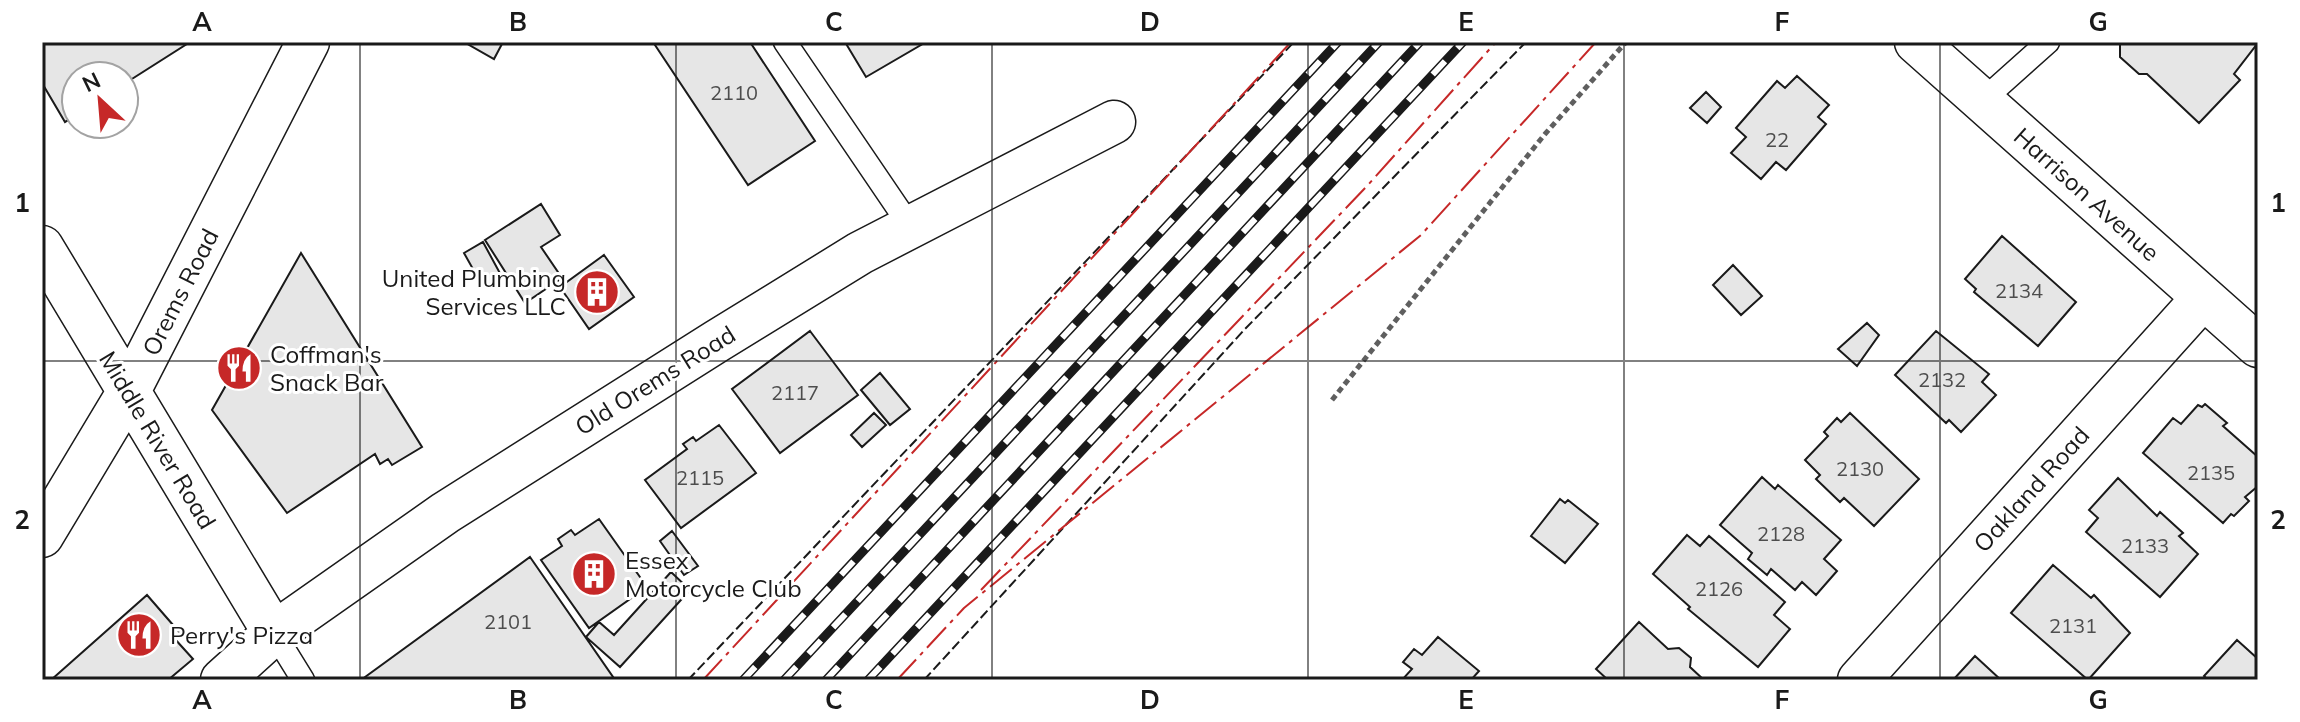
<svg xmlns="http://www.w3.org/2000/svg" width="2300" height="722" font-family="Mulish,sans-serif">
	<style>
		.building { fill: #e6e6e6; stroke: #1a1a1a; stroke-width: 2 }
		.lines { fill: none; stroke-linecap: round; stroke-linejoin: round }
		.lane-casing { stroke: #1a1a1a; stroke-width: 25 }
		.street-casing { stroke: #1a1a1a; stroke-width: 45 }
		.path { stroke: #5f5f5f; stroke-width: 5; stroke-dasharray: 6 4; stroke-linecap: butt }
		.lane { stroke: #fff; stroke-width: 22 }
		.street { stroke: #fff; stroke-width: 42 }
		.rail-casing { stroke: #1a1a1a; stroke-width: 9 }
		.rail { stroke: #fff; stroke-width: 6; stroke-dasharray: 18; stroke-linecap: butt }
		.fence { stroke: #1a1a1a; stroke-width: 2; stroke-dasharray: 10 4; stroke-linecap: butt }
		.power { stroke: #c62828; stroke-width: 2; stroke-dasharray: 28 6 4 6; stroke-linecap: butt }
		.grid { fill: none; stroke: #1a1a1a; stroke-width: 2; stroke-opacity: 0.55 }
		.labels { text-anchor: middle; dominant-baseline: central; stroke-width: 6; stroke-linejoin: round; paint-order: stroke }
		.number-label { font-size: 20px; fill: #4d4d4d }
		.street-label { font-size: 24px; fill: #1a1a1a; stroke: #fff }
		.poi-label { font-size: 24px; fill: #1a1a1a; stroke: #fff; text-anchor: start }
		.neatline { fill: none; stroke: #1a1a1a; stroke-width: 3 }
		.grid-label { font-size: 26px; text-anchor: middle; font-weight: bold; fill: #1a1a1a }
	</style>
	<rect width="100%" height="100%" fill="#fff"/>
	<path class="building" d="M 42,42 L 190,42 L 124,84 L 124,76 L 76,76 L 76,115 L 65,122 L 42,83 Z
		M 464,42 L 503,42 L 494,59 Z
		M 653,42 L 750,42 L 815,141 L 748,185 Z
		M 845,42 L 926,42 L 866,77 Z
		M 2120,42 L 2255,42 L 2257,44 L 2234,74 L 2240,80 L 2199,123 L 2147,74 L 2139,74 L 2120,57 Z
		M 1797,76 L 1829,105 L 1818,117 L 1826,124 L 1786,170 L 1776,162 L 1761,179 L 1731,153 L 1746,137 L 1736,128 L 1777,81 L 1785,88 Z
		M 1706,92 L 1721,107 L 1707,123 L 1690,108 Z
		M 541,204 L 560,235 L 541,247 L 562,278 L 525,303 L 485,240 Z
		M 2002,236 L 2076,302 L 2038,346 L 1974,292 L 1976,289 L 1965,279 Z
		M 483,242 L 502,277 L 483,287 L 464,253 Z
		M 301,253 L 422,447 L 392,465 L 388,459 L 380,464 L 375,454 L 287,513 L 212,410 Z
		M 604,255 L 634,297 L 589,329 L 560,287 Z
		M 1733,265 L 1762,296 L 1741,315 L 1713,285 Z
		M 1867,323 L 1879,335 L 1857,366 L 1838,349 Z
		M 810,331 L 858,395 L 780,453 L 732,389 Z
		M 1936,331 L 1989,374 L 1982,382 L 1996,395 L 1961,432 L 1949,420 L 1946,423 L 1895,375 Z
		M 880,373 L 910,409 L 890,425 L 861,390 Z
		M 2205,404 L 2227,423 L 2223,426 L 2258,457 L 2258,486 L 2245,497 L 2249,501 L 2234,516 L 2231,514 L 2223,523 L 2143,453 L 2173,418 L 2181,424 L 2198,405 L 2202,407 Z
		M 874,413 L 886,425 L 862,447 L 851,435 Z
		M 1850,413 L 1919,479 L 1874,526 L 1844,498 L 1840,502 L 1816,479 L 1820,475 L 1805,460 L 1828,436 L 1824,432 L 1837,418 L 1841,422 Z
		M 719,425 L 756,473 L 681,528 L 645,480 L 687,449 L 683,444 L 693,437 L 696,441 Z
		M 1762,477 L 1775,489 L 1778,485 L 1841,540 L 1824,559 L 1837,571 L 1816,595 L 1802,582 L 1795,590 L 1771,569 L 1767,575 L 1748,559 L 1752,553 L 1720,525 Z
		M 2118,478 L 2157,516 L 2160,512 L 2183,533 L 2179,536 L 2198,554 L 2160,597 L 2086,532 L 2098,518 L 2089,510 Z
		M 1560,499 L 1565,503 L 1568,500 L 1598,524 L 1565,563 L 1531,536 Z
		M 599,519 L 647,587 L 589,628 L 541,560 L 562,546 L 558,539 L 571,530 L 575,535 Z
		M 672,531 L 698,566 L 684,575 L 660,541 Z
		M 1687,535 L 1700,546 L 1709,536 L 1785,602 L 1774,615 L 1790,629 L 1758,667 L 1688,609 L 1690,607 L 1653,574 Z
		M 530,557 L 613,677 L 610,680 L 361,680 Z
		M 2053,565 L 2091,598 L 2094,595 L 2130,633 L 2088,680 L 2011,613 Z
		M 671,572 L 690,590 L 620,667 L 586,637 L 599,622 L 614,635 Z
		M 147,595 L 180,633 L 174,638 L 193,659 L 168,680 L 51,680 Z
		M 1639,622 L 1668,649 L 1679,648 L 1691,658 L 1690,667 L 1704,680 L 1608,680 L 1596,669 Z
		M 1438,637 L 1479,671 L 1471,680 L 1402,680 L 1412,669 L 1403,662 L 1414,649 L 1422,655 Z
		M 2237,640 L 2258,659 L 2258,680 L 2208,680 L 2204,676 Z
		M 1975,656 L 2001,680 L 1953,680 Z"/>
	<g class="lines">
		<g class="lane-casing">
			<path id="lane" d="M 785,42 L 910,226
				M 1982,101 L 2048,42
				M 274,633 L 303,680"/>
		</g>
		<g class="street-casing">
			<path id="street" d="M 1916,42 L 2258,346
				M 42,247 L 274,633
				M 42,536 L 129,391 L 308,42
				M 222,680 L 274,633 L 445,513 L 717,341 L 860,253 L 1114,122
				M 1859,680 L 2203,298"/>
		</g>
		<path class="path" d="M 1332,400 L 1545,134 L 1626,42"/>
		<use href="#lane" class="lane"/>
		<use href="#street" class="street"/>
		<g class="rail-casing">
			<path id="rail" d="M 743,680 L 1338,42
				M 784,680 L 1379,42
				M 826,680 L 1420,42
				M 868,680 L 1463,42"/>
		</g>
		<use href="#rail" class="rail"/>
		<path class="fence" d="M 688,680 L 1294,42
			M 924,680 L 1245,329 L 1526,42"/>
		<path class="power" d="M 981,590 L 1367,186 L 1496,42
			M 703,680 L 1291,42
			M 897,680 L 964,608 L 1421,235 L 1596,42"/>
	</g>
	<path class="grid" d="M 360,42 L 360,680M 676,42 L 676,680M 992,42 L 992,680M 1308,42 L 1308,680M 1624,42 L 1624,680M 1940,42 L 1940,680M 42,361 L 2258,361"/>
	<defs>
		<g id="building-disc" transform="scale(2.3)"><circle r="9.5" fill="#c62828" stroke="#fff"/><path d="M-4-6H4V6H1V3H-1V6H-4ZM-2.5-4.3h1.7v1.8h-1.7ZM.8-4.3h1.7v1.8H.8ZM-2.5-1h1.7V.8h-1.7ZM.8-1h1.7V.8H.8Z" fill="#fff"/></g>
		<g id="restaurant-disc" transform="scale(2.3)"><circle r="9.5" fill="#c62828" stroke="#fff"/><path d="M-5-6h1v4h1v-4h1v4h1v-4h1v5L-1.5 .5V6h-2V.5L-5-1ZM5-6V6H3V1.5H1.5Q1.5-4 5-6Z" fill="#fff"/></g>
	</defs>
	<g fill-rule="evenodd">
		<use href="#building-disc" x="597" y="292"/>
		<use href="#restaurant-disc" x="239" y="368"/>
		<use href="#building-disc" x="594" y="574"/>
		<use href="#restaurant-disc" x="139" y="635"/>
	</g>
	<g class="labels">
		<g class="number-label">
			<text x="734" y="92">2110</text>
			<text x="1777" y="139">22</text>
			<text x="2019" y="290">2134</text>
			<text x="1942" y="379">2132</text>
			<text x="795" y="392">2117</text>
			<text x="1860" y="468">2130</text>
			<text x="2211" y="472">2135</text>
			<text x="700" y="477">2115</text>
			<text x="1781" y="533">2128</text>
			<text x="2145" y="545">2133</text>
			<text x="1719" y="588">2126</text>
			<text x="508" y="621">2101</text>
			<text x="2073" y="625">2131</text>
		</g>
		<g class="street-label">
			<text transform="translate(2087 194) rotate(42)">Harrison Avenue</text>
			<text transform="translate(180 292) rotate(-63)">Orems Road</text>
			<text transform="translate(655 380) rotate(-32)">Old Orems Road</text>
			<text transform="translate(158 440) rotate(59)">Middle River Road</text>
			<text transform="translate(2031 489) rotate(-48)">Oakland Road</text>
		</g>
		<g class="poi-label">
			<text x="566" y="278" text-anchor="end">United Plumbing<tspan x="566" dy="28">Services LLC</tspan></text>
			<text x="270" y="354">Coffman's<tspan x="270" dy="28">Snack Bar</tspan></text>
			<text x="625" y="560">Essex<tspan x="625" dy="28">Motorcycle Club</tspan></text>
			<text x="170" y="635">Perry's Pizza</text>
		</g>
	</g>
	<rect width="2300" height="722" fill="none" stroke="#ffffff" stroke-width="88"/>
	<g transform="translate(100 100) rotate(334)"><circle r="38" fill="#ffffff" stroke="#a3a3a3" stroke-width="2"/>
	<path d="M0-6L14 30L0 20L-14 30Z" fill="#c62828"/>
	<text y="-12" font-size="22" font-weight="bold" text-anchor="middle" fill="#1a1a1a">N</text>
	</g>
	<rect x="44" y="44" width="2212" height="634" class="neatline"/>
	<g class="grid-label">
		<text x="202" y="31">A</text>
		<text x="518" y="31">B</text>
		<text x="834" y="31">C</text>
		<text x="1150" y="31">D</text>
		<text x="1466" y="31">E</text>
		<text x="1782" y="31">F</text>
		<text x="2098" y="31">G</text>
		<text x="22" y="212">1</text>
		<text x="2278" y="212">1</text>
		<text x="22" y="529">2</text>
		<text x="2278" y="529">2</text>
		<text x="202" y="709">A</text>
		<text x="518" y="709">B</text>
		<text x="834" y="709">C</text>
		<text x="1150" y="709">D</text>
		<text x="1466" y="709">E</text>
		<text x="1782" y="709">F</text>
		<text x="2098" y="709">G</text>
	</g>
</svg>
